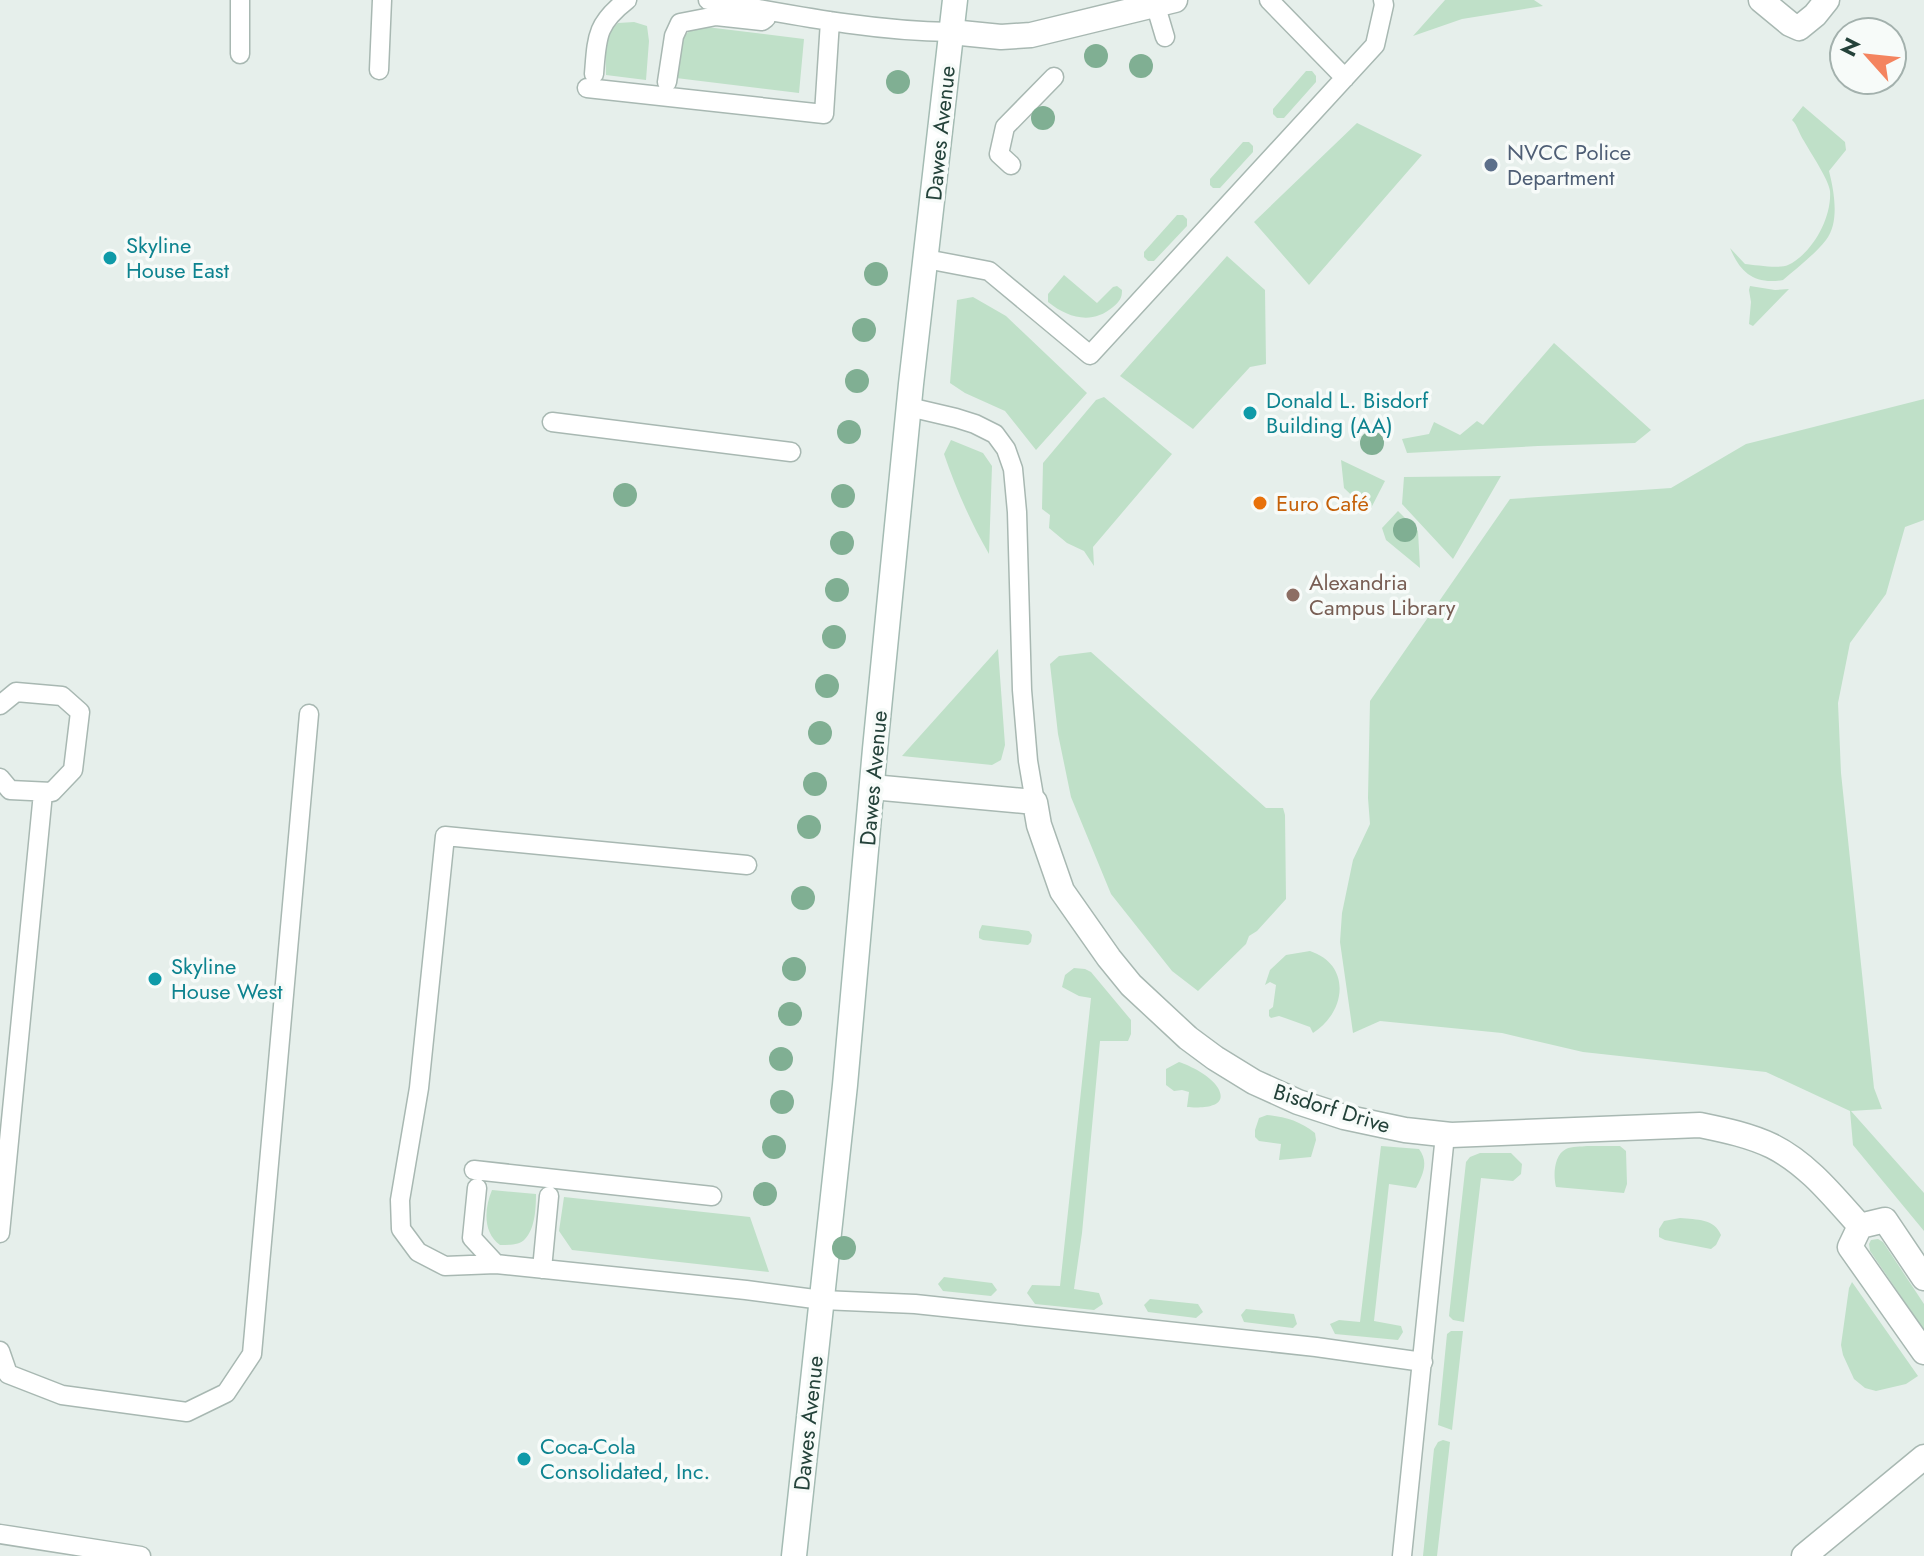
<svg xmlns="http://www.w3.org/2000/svg" width="1924" height="1556" font-family="Jost,sans-serif">
	<style>
		.green { fill: #bfe0c8 }
		.lines { fill: none; stroke-linecap: round; stroke-linejoin: round }
		.lane-casing { stroke: #a8b8b2; stroke-width: 21 }
		.street-casing { stroke: #a8b8b2; stroke-width: 27 }
		.secondary-casing { stroke: #a4bbb3; stroke-width: 27 }
		.lane { stroke: #fff; stroke-width: 18 }
		.street { stroke: #fff; stroke-width: 24 }
		.secondary { stroke: #fff; stroke-width: 24 }
		.tree { fill: #80af93 }
		.service-dot { fill: #5c6f8a; stroke: #f7fbf9; stroke-width: 3 }
		.culture-dot { fill: #0f9aa8; stroke: #f7fbf9; stroke-width: 3 }
		.food-dot { fill: #e8710a; stroke: #f7fbf9; stroke-width: 3 }
		.education-dot { fill: #8d6e63; stroke: #f7fbf9; stroke-width: 3 }
		.labels { text-anchor: middle; dominant-baseline: central; stroke-width: 7; stroke-linejoin: round; paint-order: stroke }
		.street-label { font-size: 22px; fill: #24423a; stroke: #f7fbf9 }
		.service-label { font-size: 22px; fill: #4e5e75; stroke: #f7fbf9; text-anchor: start }
		.culture-label { font-size: 22px; fill: #0d838f; stroke: #f7fbf9; text-anchor: start }
		.food-label { font-size: 22px; fill: #c56008; stroke: #f7fbf9; text-anchor: start }
		.education-label { font-size: 22px; fill: #785e54; stroke: #f7fbf9; text-anchor: start }
	</style>
	<rect width="100%" height="100%" fill="#e6efeb"/>
	<path class="green" d="M 1445,0 L 1534,0 L 1543,6 L 1462,19 L 1413,36 Z
		M 634,22 L 647,26 L 649,41 L 646,80 L 606,75 L 605,37 L 618,23 Z
		M 698,26 L 804,39 L 799,93 L 676,78 C 678,55 674,37 698,26 Z
		M 1306,71 L 1312,71 L 1316,76 L 1316,82 L 1284,118 L 1277,118 L 1273,114 L 1273,109 Z
		M 1803,106 L 1845,142 L 1846,150 L 1829,171 C 1834,191 1840,222 1826,240 C 1814,255 1797,268 1783,280 C 1754,285 1740,272 1730,248 L 1745,264 C 1755,265 1780,269 1788,265 C 1812,254 1832,218 1830,191 C 1829,180 1810,152 1804,141 C 1799,134 1798,126 1792,120 Z
		M 1357,123 L 1422,155 L 1309,285 L 1254,222 Z
		M 1243,142 L 1249,142 L 1253,146 L 1253,152 L 1220,188 L 1213,188 L 1210,185 L 1210,179 Z
		M 1177,215 L 1183,215 L 1187,219 L 1187,226 L 1154,261 L 1148,261 L 1144,257 L 1144,252 Z
		M 1227,256 L 1265,290 L 1266,364 L 1250,367 L 1193,429 L 1120,376 Z
		M 1064,275 L 1097,303 L 1113,287 L 1117,286 L 1122,290 C 1122,298 1120,301 1113,307 C 1092,325 1068,318 1048,302 L 1048,294 Z
		M 1750,286 L 1775,290 L 1789,289 L 1753,326 L 1749,324 L 1751,302 L 1749,290 Z
		M 973,297 L 1006,316 L 1087,393 L 1036,450 L 1005,411 L 965,393 L 950,383 L 957,300 Z
		M 1554,343 L 1651,430 L 1635,443 L 1538,446 L 1407,453 L 1402,439 L 1429,434 L 1434,422 L 1460,435 L 1477,421 L 1483,425 Z
		M 1104,397 L 1172,454 L 1093,547 L 1094,566 L 1084,551 L 1067,543 L 1049,528 L 1050,515 L 1042,509 L 1043,463 L 1096,400 Z
		M 1924,399 L 1924,520 L 1905,527 L 1886,594 L 1850,643 L 1838,703 L 1841,773 L 1874,1088 L 1882,1109 L 1851,1111 L 1924,1193 L 1924,1231 L 1853,1145 L 1850,1111 L 1766,1072 L 1583,1052 L 1502,1033 L 1380,1021 L 1353,1033 L 1340,942 L 1342,913 L 1353,860 L 1370,824 L 1368,798 L 1370,701 L 1510,499 L 1671,488 L 1746,444 Z
		M 951,440 L 983,453 L 992,466 L 989,554 C 971,523 956,489 944,454 Z
		M 1341,460 L 1385,481 L 1369,512 L 1344,488 Z
		M 1501,476 L 1453,559 L 1402,504 L 1404,477 Z
		M 1398,511 L 1418,531 L 1420,568 L 1386,540 L 1382,528 Z
		M 998,649 L 1005,745 L 1001,760 L 992,765 L 902,756 Z
		M 1091,652 L 1266,808 L 1283,808 L 1285,815 L 1286,899 L 1257,931 L 1249,936 L 1246,944 L 1198,991 L 1172,971 L 1111,894 L 1071,797 L 1058,734 L 1050,664 L 1059,656 Z
		M 982,925 L 1029,931 L 1032,935 L 1031,942 L 1028,945 L 983,940 L 979,938 L 979,932 Z
		M 1310,951 C 1352,965 1346,1012 1313,1033 L 1310,1027 L 1285,1018 L 1279,1016 L 1271,1018 L 1269,1016 L 1269,1010 L 1273,1007 L 1276,985 L 1270,982 L 1265,985 L 1270,970 L 1286,955 Z
		M 1074,968 L 1085,969 L 1091,972 L 1131,1020 L 1131,1034 L 1128,1041 L 1100,1041 L 1082,1233 L 1074,1289 L 1099,1293 L 1103,1304 L 1094,1310 L 1035,1304 L 1027,1293 L 1032,1285 L 1060,1286 L 1091,998 L 1079,996 L 1062,987 L 1065,975 Z
		M 1179,1062 C 1191,1066 1211,1076 1218,1088 C 1230,1109 1198,1108 1187,1107 L 1189,1092 L 1182,1090 L 1174,1091 L 1166,1085 L 1166,1069 Z
		M 1267,1115 C 1285,1117 1300,1121 1315,1133 L 1316,1140 L 1311,1157 L 1279,1160 L 1281,1144 L 1259,1141 L 1255,1137 L 1255,1130 L 1259,1118 Z
		M 1381,1146 L 1419,1149 C 1429,1162 1423,1175 1416,1188 L 1389,1184 L 1374,1321 L 1401,1326 L 1403,1332 L 1398,1340 L 1335,1334 L 1330,1324 L 1339,1320 L 1360,1322 Z
		M 1587,1146 L 1620,1146 L 1626,1151 L 1627,1184 L 1624,1193 L 1556,1187 C 1553,1175 1554,1155 1566,1149 C 1572,1146 1581,1147 1587,1146 Z
		M 1480,1153 L 1511,1153 L 1522,1164 L 1521,1174 L 1513,1181 L 1481,1178 L 1464,1322 L 1453,1320 L 1449,1316 L 1466,1162 L 1470,1157 Z
		M 492,1190 L 536,1194 C 536,1208 535,1229 525,1239 C 520,1245 509,1245 500,1245 C 483,1233 484,1209 492,1190 Z
		M 564,1197 L 750,1217 L 769,1272 L 572,1250 L 559,1231 Z
		M 1680,1218 C 1697,1220 1714,1218 1721,1235 L 1716,1245 L 1711,1249 L 1665,1240 L 1659,1237 L 1659,1229 L 1664,1221 Z
		M 1878,1239 L 1883,1242 L 1924,1304 L 1924,1330 L 1870,1251 L 1869,1244 L 1871,1240 Z
		M 944,1277 L 992,1283 L 997,1290 L 991,1296 L 943,1291 L 938,1284 Z
		M 1852,1282 L 1918,1376 L 1906,1384 L 1876,1391 L 1865,1388 L 1854,1379 L 1843,1355 L 1841,1345 L 1849,1288 Z
		M 1150,1299 L 1198,1304 L 1203,1312 L 1196,1318 L 1148,1312 L 1144,1305 Z
		M 1246,1309 L 1294,1314 L 1297,1324 L 1293,1328 L 1244,1322 L 1241,1315 Z
		M 1451,1331 L 1463,1331 L 1452,1430 L 1438,1425 L 1447,1334 Z
		M 1443,1440 L 1450,1442 L 1437,1556 L 1423,1556 L 1434,1449 L 1438,1442 Z"/>
	<g class="lines">
		<g class="lane-casing">
			<path id="lane" d="M 708,0 C 788,14 869,31 951,32
				M 1154,0 L 1165,37
				M 1269,0 L 1345,78
				M 240,54 L 240,0
				M 379,70 L 382,0
				M 594,74 C 597,37 596,24 627,0
				M 667,82 L 674,36 L 680,23 L 716,16 L 762,21 L 766,18
				M 587,88 L 824,114 L 830,21
				M 1011,165 L 999,154 L 1005,127 L 1054,77
				M 926,259 L 989,271 L 1090,355 L 1375,45 L 1384,5 L 1383,0
				M 909,407 L 956,418 L 975,424 L 995,434 L 1006,449 L 1013,469 L 1017,512 L 1022,690 L 1028,761 L 1035,802
				M 552,422 L 791,452
				M 0,705 L 16,692 L 62,696 L 80,712 L 73,770 L 52,792 L 10,790 L 0,778
				M 747,865 L 445,836 L 419,1088 L 400,1200 L 401,1229 L 418,1252 L 445,1266 L 496,1264 L 746,1290 L 822,1300 L 915,1304 L 1316,1347 L 1423,1362
				M 474,1170 L 712,1196
				M 477,1188 L 472,1238 L 496,1264
				M 0,1233 L 43,793
				M 542,1269 L 549,1196
				M 0,1351 L 8,1374 L 62,1395 L 187,1412 L 226,1393 L 252,1354 L 309,714
				M 0,1534 L 141,1556
				M 1402,1556 L 1445,1135"/>
		</g>
		<g class="street-casing">
			<path id="street" d="M 1761,0 L 1790,24 L 1799,28 L 1815,15 L 1827,0
				M 951,32 L 1001,37 L 1031,35 L 1175,0
				M 872,787 L 1035,802 L 1039,825 L 1062,891 L 1109,958 L 1131,985 L 1188,1038 L 1215,1058 L 1254,1082 L 1298,1102 L 1344,1117 L 1405,1130 L 1451,1135 L 1700,1125 C 1724,1130 1749,1135 1772,1146 C 1808,1164 1833,1196 1860,1226
				M 1860,1226 L 1850,1247 L 1924,1352
				M 1860,1226 L 1885,1220 L 1924,1278
				M 1804,1556 L 1924,1457"/>
		</g>
		<g class="secondary-casing">
			<path id="secondary" d="M 794,1556 L 845,1085 L 875,749 L 911,384 L 955,0"/>
		</g>
		<use href="#lane" class="lane"/>
		<use href="#street" class="street"/>
		<use href="#secondary" class="secondary"/>
	</g>
	<g class="tree">
		<circle cx="1096" cy="56" r="12"/>
		<circle cx="1141" cy="66" r="12"/>
		<circle cx="898" cy="82" r="12"/>
		<circle cx="1043" cy="118" r="12"/>
		<circle cx="876" cy="274" r="12"/>
		<circle cx="864" cy="330" r="12"/>
		<circle cx="857" cy="381" r="12"/>
		<circle cx="849" cy="432" r="12"/>
		<circle cx="1372" cy="443" r="12"/>
		<circle cx="625" cy="495" r="12"/>
		<circle cx="843" cy="496" r="12"/>
		<circle cx="1405" cy="530" r="12"/>
		<circle cx="842" cy="543" r="12"/>
		<circle cx="837" cy="590" r="12"/>
		<circle cx="834" cy="637" r="12"/>
		<circle cx="827" cy="686" r="12"/>
		<circle cx="820" cy="733" r="12"/>
		<circle cx="815" cy="784" r="12"/>
		<circle cx="809" cy="827" r="12"/>
		<circle cx="803" cy="898" r="12"/>
		<circle cx="794" cy="969" r="12"/>
		<circle cx="790" cy="1014" r="12"/>
		<circle cx="781" cy="1059" r="12"/>
		<circle cx="782" cy="1102" r="12"/>
		<circle cx="774" cy="1147" r="12"/>
		<circle cx="765" cy="1194" r="12"/>
		<circle cx="844" cy="1248" r="12"/>
	</g>
	<circle class="service-dot" cx="1491" cy="165" r="8"/>
	<g class="culture-dot">
		<circle cx="110" cy="258" r="8"/>
		<circle cx="1250" cy="413" r="8"/>
		<circle cx="155" cy="979" r="8"/>
		<circle cx="524" cy="1459" r="8"/>
	</g>
	<circle class="food-dot" cx="1260" cy="503" r="8"/>
	<circle class="education-dot" cx="1293" cy="595" r="8"/>
	<g class="labels">
		<g class="street-label">
			<text transform="translate(940 133) rotate(-84)">Dawes Avenue</text>
			<text transform="translate(873 778) rotate(-85)">Dawes Avenue</text>
			<text transform="translate(1332 1108) rotate(17)">Bisdorf Drive</text>
			<text transform="translate(808 1423) rotate(-84)">Dawes Avenue</text>
		</g>
		<g class="service-label">
			<text x="1507" y="152">NVCC Police<tspan x="1507" dy="25">Department</tspan></text>
		</g>
		<g class="culture-label">
			<text x="126" y="245">Skyline<tspan x="126" dy="25">House East</tspan></text>
			<text x="1266" y="400">Donald L. Bisdorf<tspan x="1266" dy="25">Building (AA)</tspan></text>
			<text x="171" y="966">Skyline<tspan x="171" dy="25">House West</tspan></text>
			<text x="540" y="1446">Coca-Cola<tspan x="540" dy="25">Consolidated, Inc.</tspan></text>
		</g>
		<g class="food-label">
			<text x="1276" y="503">Euro Café</text>
		</g>
		<g class="education-label">
			<text x="1309" y="582">Alexandria<tspan x="1309" dy="25">Campus Library</tspan></text>
		</g>
	</g>
	<g transform="translate(1868 56) rotate(297)"><circle r="38" fill="#f7fbf9" stroke="#a3b1ad" stroke-width="2"/>
	<path d="M0-6L14 30L0 20L-14 30Z" fill="#f4845f"/>
	<text y="-12" font-size="22" font-weight="bold" text-anchor="middle" fill="#24423a">N</text>
	</g>
</svg>
